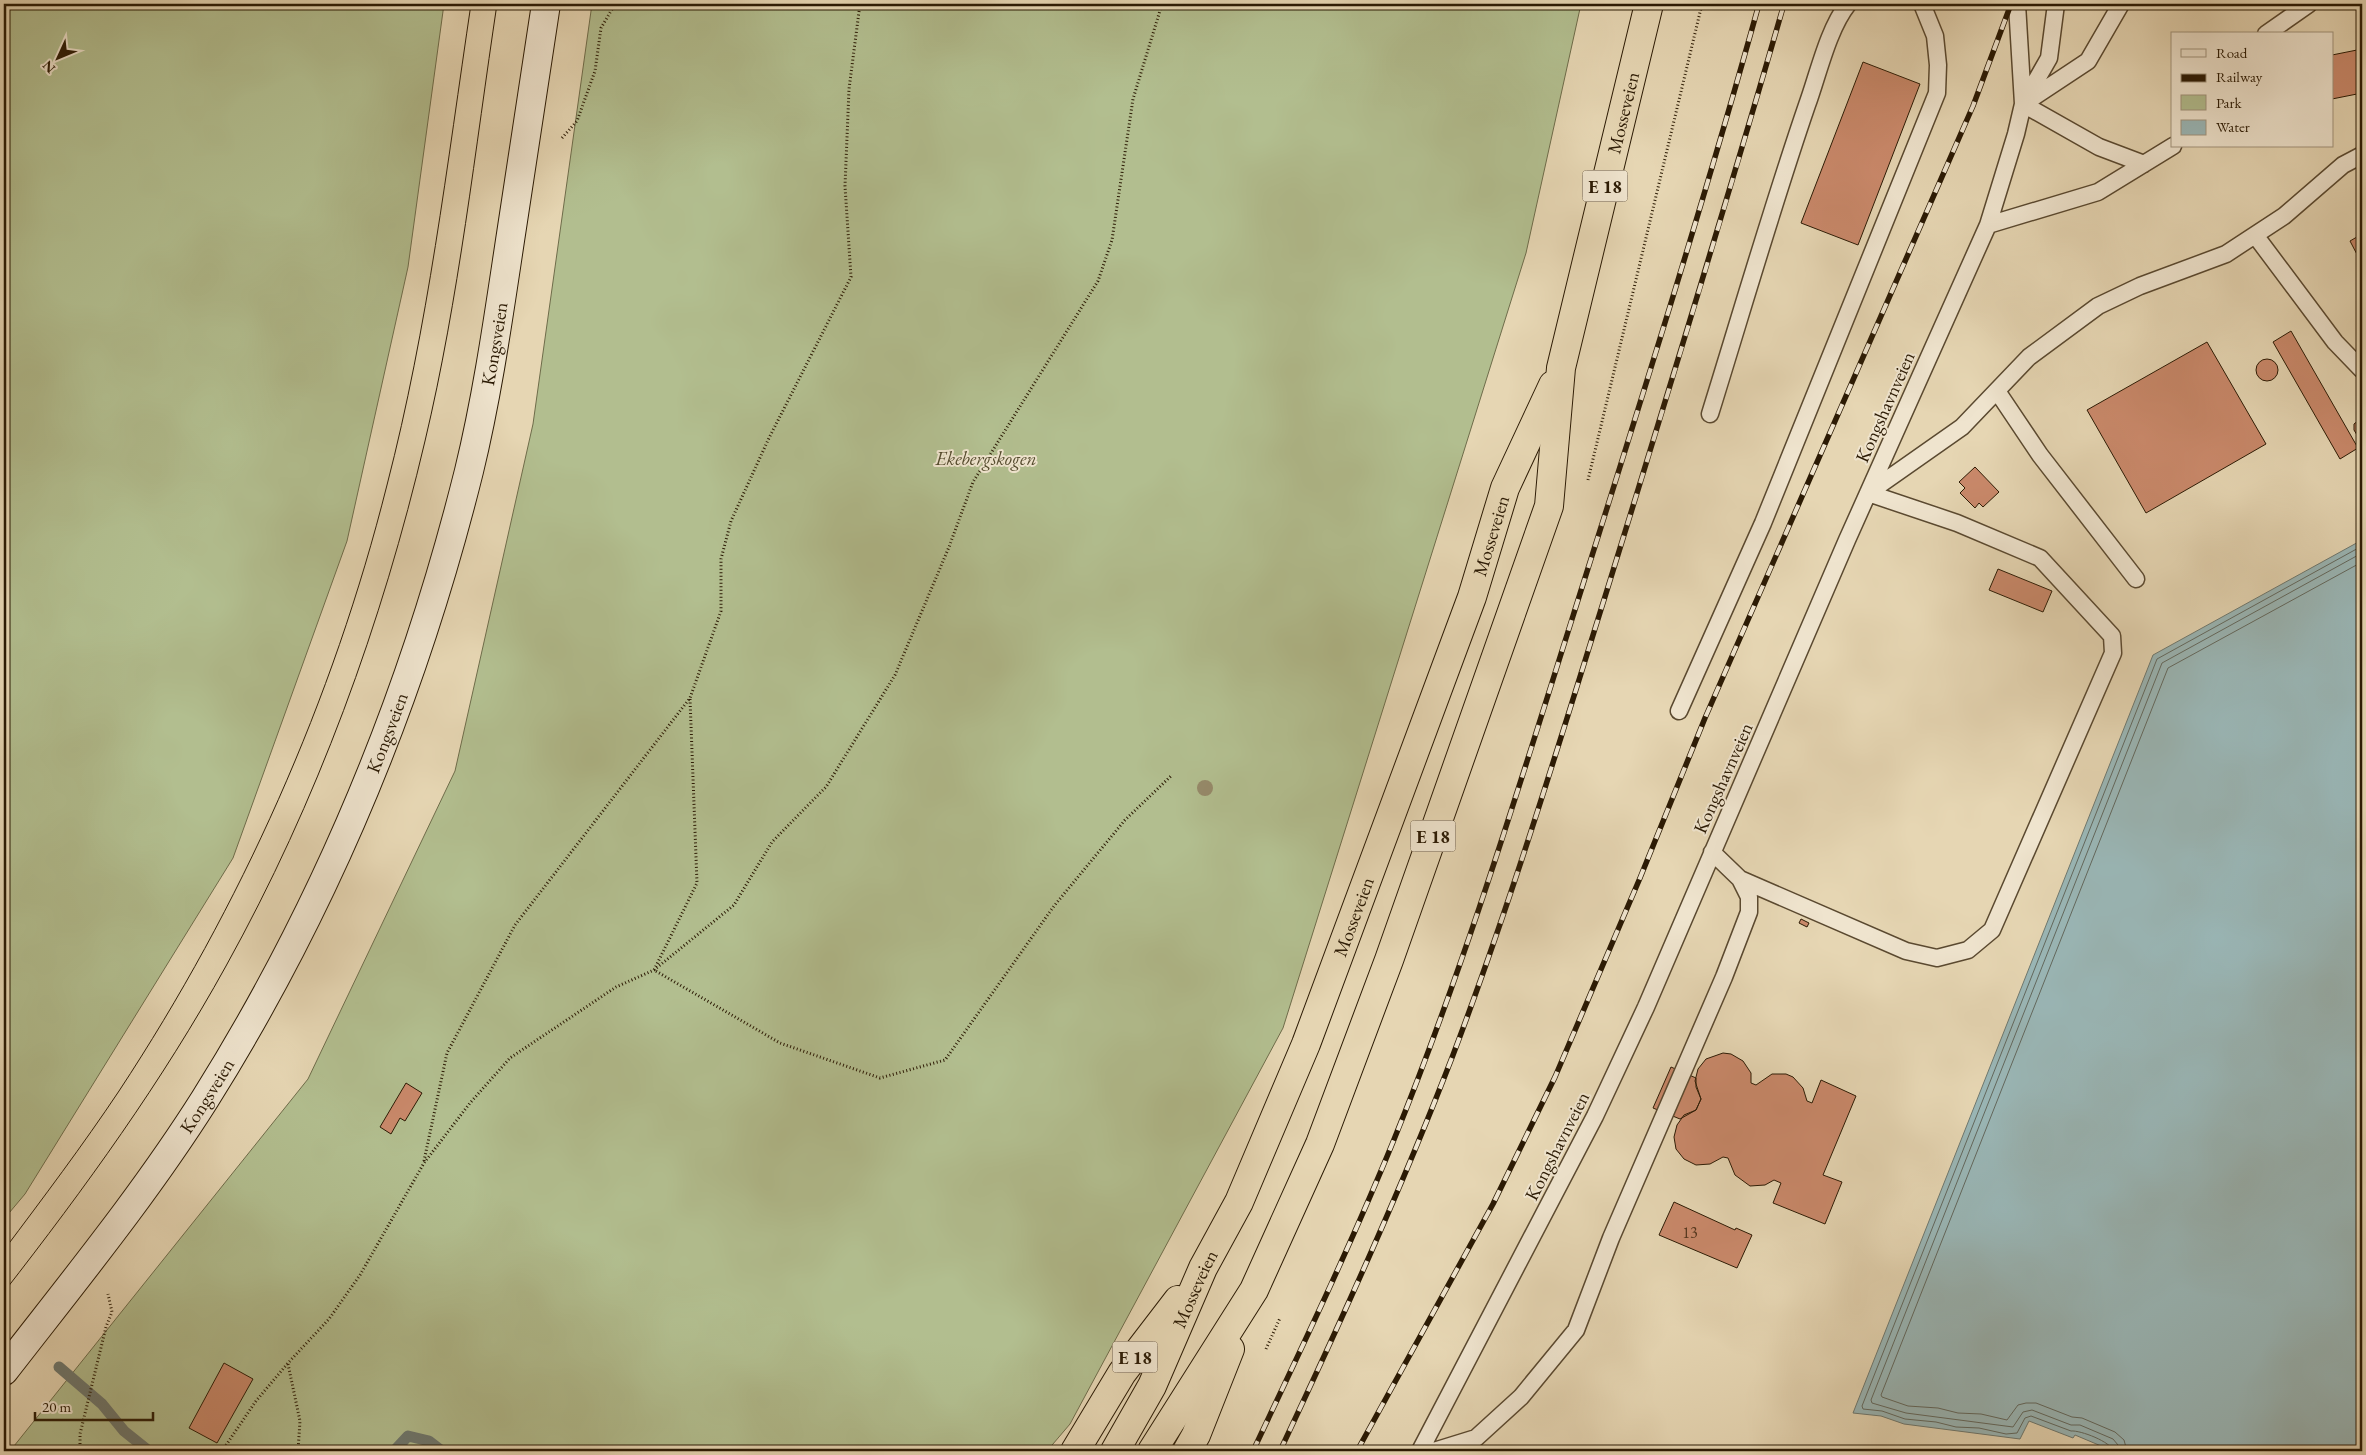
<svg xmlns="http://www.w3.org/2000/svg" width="2366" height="1455" font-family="'EB Garamond',serif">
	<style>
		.green { fill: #b2be8f; stroke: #6e6c4a }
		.water { fill: #9ab7b7; stroke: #6e786f }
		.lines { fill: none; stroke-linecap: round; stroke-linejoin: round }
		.shore { stroke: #62685e; stroke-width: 1 }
		.stream { stroke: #6e786f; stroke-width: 11 }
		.building { fill: #ca896b; stroke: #2b1a04 }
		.lane-casing { stroke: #5a4930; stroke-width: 19 }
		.secondary-casing { stroke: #2b1a04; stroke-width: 30 }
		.highway-casing { stroke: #2b1a04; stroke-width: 30 }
		.path { stroke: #2b1a04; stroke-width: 3; stroke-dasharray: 1 2.5; stroke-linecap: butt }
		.lane { stroke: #efe4ce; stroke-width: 16 }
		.secondary { stroke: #efe4ce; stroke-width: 28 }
		.highway { stroke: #e6d6b3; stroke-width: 28 }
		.tram { stroke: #2b1a04; stroke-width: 1 }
		.rail-casing { stroke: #2b1a04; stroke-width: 5.5 }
		.rail { stroke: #efe4ce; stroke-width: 4; stroke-dasharray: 11; stroke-linecap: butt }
		.tree { fill: #968a6a }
		.labels { text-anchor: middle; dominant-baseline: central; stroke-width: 4; stroke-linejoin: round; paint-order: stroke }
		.number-label { font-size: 16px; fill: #53361e }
		.shield { fill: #efe4ce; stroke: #665741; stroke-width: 1 }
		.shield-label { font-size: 18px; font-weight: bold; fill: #2b1a04 }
		.street-label { font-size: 19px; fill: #2b1a04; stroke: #efe4ce }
		.park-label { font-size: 19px; font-style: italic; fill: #544b2e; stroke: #efe4ce }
	</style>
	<rect width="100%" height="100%" fill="#e6d6b3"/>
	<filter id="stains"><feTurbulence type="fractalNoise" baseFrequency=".004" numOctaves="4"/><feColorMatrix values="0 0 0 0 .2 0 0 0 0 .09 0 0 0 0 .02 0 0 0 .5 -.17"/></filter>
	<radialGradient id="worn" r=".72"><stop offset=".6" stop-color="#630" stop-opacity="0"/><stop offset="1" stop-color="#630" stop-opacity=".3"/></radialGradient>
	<path class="green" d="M 4,4 L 444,4 L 408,267 L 347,541 L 233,858 L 25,1194 L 4,1219 Z
		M 592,4 L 1581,4 L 1526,253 L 1283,1028 L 1070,1424 L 1047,1451 L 10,1451 L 308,1079 L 455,771 L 533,424 Z"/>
	<path class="water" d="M 2362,540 L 2362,1451 L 2113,1451 L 2075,1435 L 2073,1438 L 2029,1421 L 2020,1439 L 1904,1424 L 1881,1416 L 1853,1413 L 2153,655 Z"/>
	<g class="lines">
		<path class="shore" d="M 2113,1451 C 2112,1442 2080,1430 2071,1431 L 2031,1416 L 2025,1418 L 2017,1433 L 2006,1434 L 1979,1428 L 1956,1427 L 1936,1422 L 1905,1419 L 1882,1411 L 1863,1409 L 1862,1406 L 2157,659 L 2362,546
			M 2119,1451 L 2118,1445 L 2113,1439 L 2080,1425 L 2071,1425 L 2032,1410 L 2023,1412 L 2013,1427 L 1906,1413 L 1872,1403 L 1871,1400 L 2162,663 L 2362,553
			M 2127,1451 L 2124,1440 L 2115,1432 L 2082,1418 L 2072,1417 L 2036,1403 L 2026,1403 L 2018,1405 L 2007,1420 L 1981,1414 L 1958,1413 L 1938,1408 L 1908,1406 L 1882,1397 L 1881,1395 L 2168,668 L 2362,562"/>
		<path class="stream" d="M 59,1367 L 102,1404 L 124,1431 L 149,1451
			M 394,1451 L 408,1436 L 429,1441 L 442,1451"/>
	</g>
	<path class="building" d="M 2362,49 L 2362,93 L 2332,99 L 2332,55 Z
		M 1863,62 L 1920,84 L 1858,245 L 1801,223 Z
		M 2362,234 L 2362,264 L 2350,241 Z
		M 2291,331 L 2358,448 L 2340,459 L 2273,342 Z
		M 2207,342 L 2266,444 L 2146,513 L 2087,410 Z
		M2256 370a11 11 0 1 1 22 0a11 11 0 1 1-22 0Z
		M 2359,420 L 2362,420 L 2362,437 L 2357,435 L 2354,430 L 2354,424 Z
		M 1975,467 L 1999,492 L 1983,507 L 1979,503 L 1975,508 L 1960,493 L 1965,488 L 1959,482 Z
		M 1998,569 L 2052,591 L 2043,612 L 1989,590 Z
		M 1801,919 L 1809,923 L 1807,927 L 1799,923 Z
		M 1723,1053 L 1731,1054 L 1743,1061 L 1751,1073 L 1751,1083 L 1756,1085 L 1772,1074 L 1786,1074 L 1793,1077 L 1803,1088 L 1807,1101 L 1812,1103 L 1821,1080 L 1856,1096 L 1823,1175 L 1842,1182 L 1825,1224 L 1773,1203 L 1781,1183 L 1774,1180 L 1765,1185 L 1750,1186 L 1735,1175 L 1728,1158 L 1723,1157 L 1710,1164 L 1696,1165 L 1684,1159 L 1676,1149 L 1674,1137 L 1677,1125 L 1684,1115 L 1696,1110 L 1701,1099 L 1695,1081 L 1698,1069 L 1706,1059 Z
		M 1671,1067 L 1696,1078 L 1696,1087 L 1701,1099 L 1696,1110 L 1680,1119 L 1653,1108 Z
		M 406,1083 L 422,1093 L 405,1121 L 400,1118 L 391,1134 L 380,1127 Z
		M 1674,1202 L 1735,1230 L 1736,1228 L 1752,1235 L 1737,1268 L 1659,1235 Z
		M 224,1363 L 253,1379 L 217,1443 L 189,1428 Z"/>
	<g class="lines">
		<g class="lane-casing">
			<path id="lane" d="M 2266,34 L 2309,4
				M 2025,100 L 2049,58 L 2056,4
				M 2023,104 L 2088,61 L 2121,4
				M 2023,104 L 2099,147 L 2144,164
				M 1988,225 L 2098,192 L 2173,146
				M 2255,235 L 2335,342 L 2362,370
				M 1997,391 L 2040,455 L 2136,579
				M 1710,414 C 1742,311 1772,207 1807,105 C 1818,75 1828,29 1848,4
				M 1868,493 L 1962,427 L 2029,357 L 2098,306 L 2140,286 L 2226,254 L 2284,216 L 2343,165 L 2362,155
				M 1679,711 L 1763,523 L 1937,93 L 1938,65 L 1935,36 L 1922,4
				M 1740,879 L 1906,951 L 1937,958 L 1968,950 L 1992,930 L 2113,653 L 2112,636 L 2040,558 L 1957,523 L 1868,493
				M 1420,1451 L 1595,1116 L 1646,1007 L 1847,540 L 1988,225 L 2016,134 L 2023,104 L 2017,4
				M 1434,1451 L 1476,1438 L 1521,1397 L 1576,1330 L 1611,1238 L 1724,977 L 1749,912 L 1749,897 L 1740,879 L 1712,852"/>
		</g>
		<g class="secondary-casing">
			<g id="secondary">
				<path id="s1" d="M 4,1371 C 73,1282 145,1194 205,1099 C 326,906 414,692 469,471 C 488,393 499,313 511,234 C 523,157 534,81 546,4"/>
			</g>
		</g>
		<g class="highway-casing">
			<g id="highway">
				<path d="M 1075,1451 L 1122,1373 L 1178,1300"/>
				<path id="s2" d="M 1115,1451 L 1152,1386 L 1203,1268 L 1239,1202 L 1306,1044 L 1472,597 L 1505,488 L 1553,385"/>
				<path id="s3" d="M 1152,1451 L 1254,1290 L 1320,1144 L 1389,960 L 1549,506 L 1561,368 L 1649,4"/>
				<path d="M 1187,1451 L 1196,1435 L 1230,1349"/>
			</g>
		</g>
		<path class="path" d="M 562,138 L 577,121 L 595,71 L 601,28 L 615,4
			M 1588,480 L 1702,4
			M 690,699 L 697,883 L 654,970 L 780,1043 L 880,1078 L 945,1060 L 1054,906 L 1125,820 L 1172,775
			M 424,1161 L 447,1053 L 515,925 L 690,698 L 721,611 L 721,559 L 731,521 L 769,438 L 851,277 L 845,186 L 849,89 L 860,4
			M 1266,1349 L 1280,1318
			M 288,1364 L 300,1421 L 298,1451
			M 80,1451 L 80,1434 L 106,1327 L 112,1312 L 108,1294
			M 222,1451 L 256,1401 L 288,1363 L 329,1319 L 360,1275 L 424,1163 L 470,1103 L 510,1058 L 616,987 L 654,970 L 734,905 L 772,842 L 826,787 L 895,675 L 949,547 L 973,482 L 1098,281 L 1112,240 L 1133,99 L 1162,4"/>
		<use href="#lane" class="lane"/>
		<use href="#secondary" class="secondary"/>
		<use href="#highway" class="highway"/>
		<path class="tram" d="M 4,1250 C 43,1198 83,1145 119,1091 C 241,906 333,700 387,485 C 428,327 447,165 471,4
			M 4,1292 C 85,1188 162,1082 226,966 C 317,802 382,624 425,441 C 459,298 475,150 497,4"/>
		<g class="rail-casing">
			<path id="rail" d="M 1253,1451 C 1301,1349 1350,1247 1393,1142 C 1463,970 1517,793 1573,616 C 1637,413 1702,209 1759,4
				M 1280,1451 C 1341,1321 1401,1190 1453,1055 C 1511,902 1559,744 1608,587 C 1668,393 1728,199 1784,4
				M 1357,1451 L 1493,1204 L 1555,1077 L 1640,878 L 1705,718 L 1973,106 L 2011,4"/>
		</g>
		<use href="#rail" class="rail"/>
	</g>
	<circle class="tree" cx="1205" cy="788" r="8"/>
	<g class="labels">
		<g class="number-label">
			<text x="1690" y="1232">13</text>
		</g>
		<g class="shield">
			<rect x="1582.5" y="170.5" width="45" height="31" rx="4"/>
			<rect x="1410.5" y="820.5" width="45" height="31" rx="4"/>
			<rect x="1112.5" y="1341.5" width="45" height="31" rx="4"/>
		</g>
		<g class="shield-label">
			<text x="1605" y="186">E 18</text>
			<text x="1433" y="836">E 18</text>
			<text x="1135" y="1357">E 18</text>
		</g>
		<g class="street-label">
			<text stroke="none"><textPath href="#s3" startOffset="1430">Mosseveien</textPath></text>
			<text stroke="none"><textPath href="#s1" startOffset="1152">Kongsveien</textPath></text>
			<text transform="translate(1885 407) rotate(-66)">Kongshavnveien</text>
			<text stroke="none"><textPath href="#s2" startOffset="991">Mosseveien</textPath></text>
			<text stroke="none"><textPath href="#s1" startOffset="748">Kongsveien</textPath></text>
			<text transform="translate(1723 778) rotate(-66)">Kongshavnveien</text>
			<text stroke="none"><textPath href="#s2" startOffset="586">Mosseveien</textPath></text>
			<text stroke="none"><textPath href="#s1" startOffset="342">Kongsveien</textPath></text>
			<text transform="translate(1557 1146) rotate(-63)">Kongshavnveien</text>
			<text stroke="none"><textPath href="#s2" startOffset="181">Mosseveien</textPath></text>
		</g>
		<g class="park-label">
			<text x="986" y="458">Ekebergskogen</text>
		</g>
	</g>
	<rect width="2366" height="1455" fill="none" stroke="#e6d6b3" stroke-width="20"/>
	<rect x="5" y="5" width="2356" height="1445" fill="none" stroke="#2b1a04" stroke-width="2.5"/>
	<rect x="10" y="10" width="2346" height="1435" fill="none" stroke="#2b1a04"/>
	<rect x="2171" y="32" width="162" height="115" fill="#efe4ce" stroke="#a1937d"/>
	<rect x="2181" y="49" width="25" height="8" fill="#efe4ce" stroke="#a1937d"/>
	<text x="2216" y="58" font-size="15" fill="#2b1a04">Road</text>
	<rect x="2181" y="74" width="25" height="8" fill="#2b1a04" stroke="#a1937d"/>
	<text x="2216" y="82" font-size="15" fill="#2b1a04">Railway</text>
	<rect x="2181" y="95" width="25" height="15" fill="#b2be8f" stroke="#a1937d"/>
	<text x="2216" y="108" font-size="15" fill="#2b1a04">Park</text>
	<rect x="2181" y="120" width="25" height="15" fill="#9ab7b7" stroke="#a1937d"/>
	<text x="2216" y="132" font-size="15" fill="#2b1a04">Water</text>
	<g transform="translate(58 58) rotate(226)" stroke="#efe4ce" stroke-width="4" paint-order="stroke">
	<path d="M0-4L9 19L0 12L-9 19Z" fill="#2b1a04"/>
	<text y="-8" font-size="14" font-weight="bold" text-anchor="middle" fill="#2b1a04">N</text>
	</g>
	<path d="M35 1412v8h118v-8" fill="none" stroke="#2b1a04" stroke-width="2.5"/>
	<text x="42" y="1412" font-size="15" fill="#2b1a04" stroke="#efe4ce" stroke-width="4" paint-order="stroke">20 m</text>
	<rect width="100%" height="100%" filter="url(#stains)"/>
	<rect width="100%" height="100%" fill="url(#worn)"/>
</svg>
